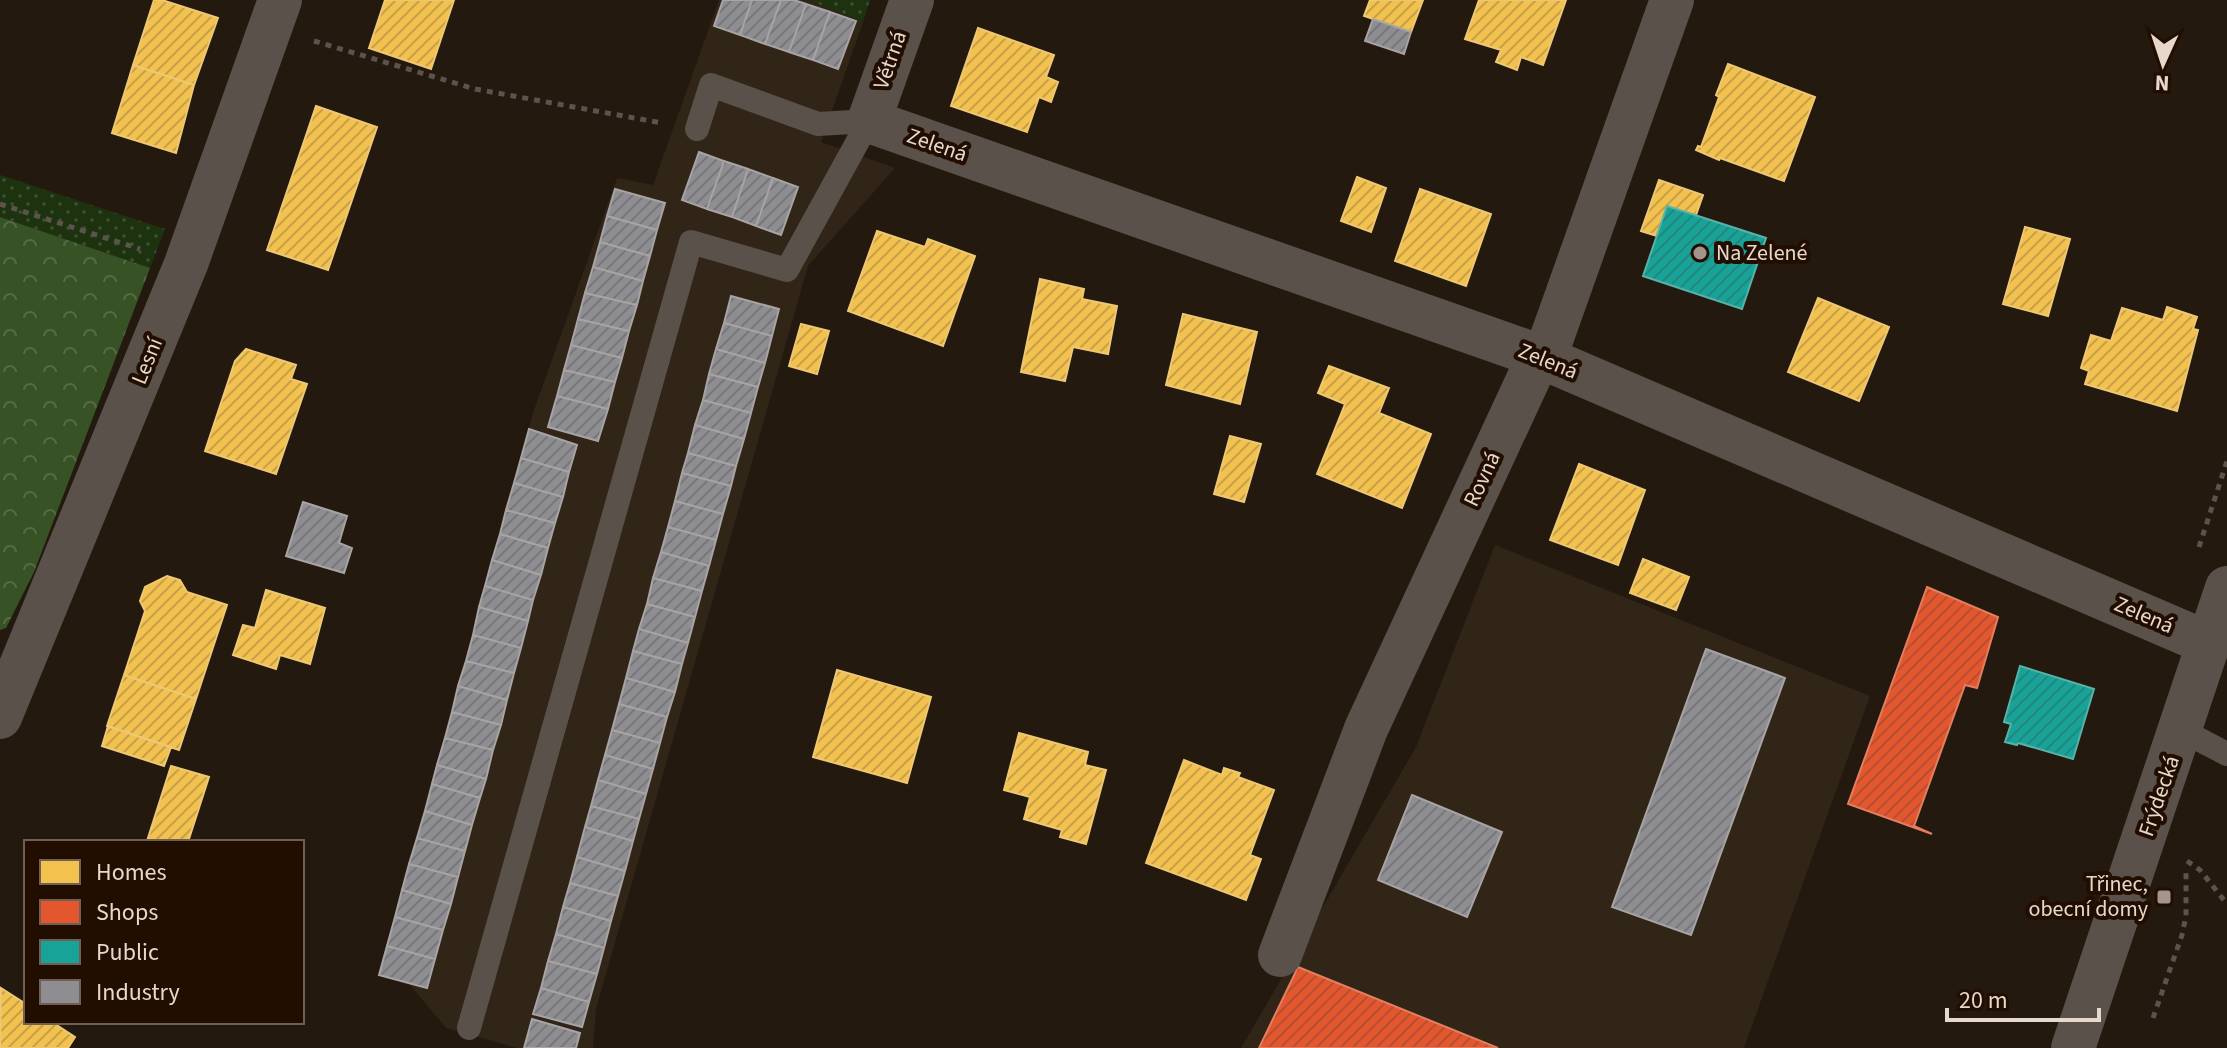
<svg xmlns="http://www.w3.org/2000/svg" width="2227" height="1048" font-family="'Source Sans 3',sans-serif">
	<style>
		.industrial { fill: #302517 }
		.grass { fill: url(#grass-dots) }
		.forest { fill: url(#forest-crowns) }
		.homes { fill: url(#homes-hatch); stroke: #efc874; stroke-width: 2 }
		.shops { fill: url(#shops-hatch); stroke: #e57e5e; stroke-width: 2 }
		.public { fill: url(#public-hatch); stroke: #55b3a8; stroke-width: 2 }
		.industry { fill: url(#industry-hatch); stroke: #a8a4a4; stroke-width: 2 }
		.lines { fill: none; stroke-linecap: round; stroke-linejoin: round }
		.path { stroke: #5b534c; stroke-width: 5; stroke-dasharray: 6 6; stroke-linecap: butt }
		.lane { stroke: #5a514a; stroke-width: 24 }
		.street { stroke: #5a514a; stroke-width: 44 }
		.secondary { stroke: #5a514a; stroke-width: 44 }
		.poi-dot { fill: #a3958b; stroke: #220e01; stroke-width: 3 }
		.labels { text-anchor: middle; dominant-baseline: central; stroke-width: 8; stroke-linejoin: round; paint-order: stroke }
		.street-label { font-size: 22px; fill: #e7d8ce; stroke: #220e01 }
		.poi-label { font-size: 22px; fill: #e7d8ce; stroke: #220e01; text-anchor: start }
	</style>
	<defs>
		<pattern id="grass-dots" width="8" height="8" patternUnits="userSpaceOnUse" patternTransform="scale(2)"><rect width="8" height="8" fill="#1d320e"/><path d="M2 2h.1M6 6h.1" fill="none" stroke="#3e4f30" stroke-width="1.8" stroke-linecap="round"/></pattern>
		<pattern id="forest-crowns" width="20" height="18" patternUnits="userSpaceOnUse" patternTransform="scale(2)"><rect width="20" height="18" fill="#375325"/><path d="M2 6a3 3 0 1 1 6 0M12 15a3 3 0 1 1 6 0" fill="none" stroke="#546b43"/></pattern>
		<pattern id="homes-hatch" width="6" height="6" patternUnits="userSpaceOnUse" patternTransform="scale(2)"><rect width="6" height="6" fill="#f2c14e"/><path d="M-1 1l2-2M0 6l6-6M5 7l2-2" fill="none" stroke="#c7a14a"/></pattern>
		<pattern id="shops-hatch" width="6" height="6" patternUnits="userSpaceOnUse" patternTransform="scale(2)"><rect width="6" height="6" fill="#e4572e"/><path d="M-1 1l2-2M0 6l6-6M5 7l2-2" fill="none" stroke="#b45033"/></pattern>
		<pattern id="public-hatch" width="6" height="6" patternUnits="userSpaceOnUse" patternTransform="scale(2)"><rect width="6" height="6" fill="#17a398"/><path d="M-1 1l2-2M0 6l6-6M5 7l2-2" fill="none" stroke="#25867d"/></pattern>
		<pattern id="industry-hatch" width="6" height="6" patternUnits="userSpaceOnUse" patternTransform="scale(2)"><rect width="6" height="6" fill="#8d8d92"/><path d="M-1 1l2-2M0 6l6-6M5 7l2-2" fill="none" stroke="#777679"/></pattern>
	</defs>
	<rect width="100%" height="100%" fill="#24190f"/>
	<path class="industrial" d="M 719,0 L 809,0 L 863,22 L 821,142 L 895,168 L 808,266 L 596,1009 L 593,1048 L 517,1048 L 446,1028 L 400,973 L 380,968 L 533,413 L 617,178 L 653,185 Z
		M 1495,545 L 1870,696 L 1744,1048 L 1241,1048 L 1416,747 Z"/>
	<path class="grass" d="M 809,0 L 870,0 L 863,22 Z
		M 0,175 L 165,229 L 150,268 L 0,217 Z"/>
	<path class="forest" d="M 0,217 L 150,268 L 34,572 L 6,628 L 0,630 Z"/>
	<path class="homes" d="M 154,0 L 162,0 L 218,18 L 194,85 L 133,65 Z
		M 385,0 L 454,0 L 431,69 L 369,48 Z
		M 1370,0 L 1423,0 L 1411,32 L 1364,16 Z
		M 1479,0 L 1566,0 L 1543,65 L 1521,57 L 1517,70 L 1496,62 L 1501,50 L 1465,39 Z
		M 978,28 L 1054,55 L 1046,77 L 1058,82 L 1051,102 L 1039,97 L 1027,132 L 951,106 Z
		M 1728,64 L 1815,97 L 1784,181 L 1720,158 L 1719,160 L 1696,150 L 1698,146 L 1701,147 L 1719,97 L 1716,95 Z
		M 133,65 L 194,85 L 176,153 L 112,133 Z
		M 316,106 L 377,127 L 328,270 L 267,250 Z
		M 1357,177 L 1386,188 L 1371,232 L 1341,221 Z
		M 1659,180 L 1703,195 L 1696,215 L 1667,206 L 1657,236 L 1641,231 Z
		M 1420,189 L 1491,214 L 1466,286 L 1395,261 Z
		M 2025,227 L 2070,239 L 2048,316 L 2003,304 Z
		M 877,231 L 925,247 L 928,239 L 975,256 L 943,346 L 848,311 Z
		M 1040,279 L 1084,289 L 1082,299 L 1117,306 L 1108,354 L 1073,347 L 1065,381 L 1021,372 Z
		M 1818,298 L 1889,327 L 1859,401 L 1788,372 Z
		M 2167,307 L 2197,317 L 2193,329 L 2198,330 L 2177,411 L 2085,384 L 2089,371 L 2081,368 L 2091,335 L 2111,341 L 2122,308 L 2163,320 Z
		M 1183,314 L 1257,332 L 1240,404 L 1166,385 Z
		M 801,324 L 829,331 L 817,374 L 789,366 Z
		M 246,349 L 296,365 L 291,379 L 307,384 L 276,474 L 205,451 L 235,361 Z
		M 1329,366 L 1389,388 L 1379,413 L 1431,434 L 1402,508 L 1317,474 L 1345,404 L 1318,393 Z
		M 1230,436 L 1261,444 L 1244,502 L 1214,494 Z
		M 1579,464 L 1645,490 L 1618,565 L 1550,540 Z
		M 1643,559 L 1689,577 L 1676,610 L 1630,593 Z
		M 167,576 L 180,580 L 187,592 L 227,605 L 196,699 L 124,675 L 145,611 L 140,601 L 145,587 Z
		M 266,590 L 325,608 L 310,664 L 280,655 L 276,669 L 233,655 L 243,625 L 255,628 Z
		M 837,670 L 931,697 L 907,783 L 813,757 Z
		M 124,675 L 196,699 L 179,750 L 107,726 Z
		M 108,726 L 171,747 L 164,766 L 102,746 Z
		M 1019,733 L 1088,752 L 1085,765 L 1106,770 L 1086,844 L 1060,837 L 1062,830 L 1024,819 L 1030,797 L 1004,790 Z
		M 1184,760 L 1222,775 L 1224,768 L 1240,773 L 1238,777 L 1274,790 L 1250,855 L 1261,859 L 1246,900 L 1146,863 Z
		M 171,766 L 209,777 L 188,842 L 151,842 L 147,841 Z
		M 1,988 L 26,1004 L 26,1022 L 52,1022 L 75,1037 L 68,1048 L 0,1048 Z"/>
	<path class="shops" d="M 1927,587 L 1998,617 L 1977,688 L 1965,685 L 1914,826 L 1932,834 L 1848,804 Z
		M 1298,967 L 1498,1048 L 1259,1048 Z"/>
	<path class="public" d="M 1667,206 L 1766,238 L 1742,309 L 1643,276 Z
		M 2020,666 L 2094,689 L 2073,759 L 2018,743 L 2017,745 L 2005,742 L 2011,724 L 2004,722 Z"/>
	<path class="industry" d="M 723,0 L 752,0 L 740,35 L 714,26 Z
		M 752,0 L 781,0 L 765,44 L 740,35 Z
		M 781,0 L 794,0 L 806,4 L 789,52 L 765,44 Z
		M 806,4 L 830,12 L 813,60 L 789,52 Z
		M 830,12 L 856,21 L 838,69 L 813,60 Z
		M 1373,19 L 1411,32 L 1404,54 L 1365,41 Z
		M 699,152 L 724,161 L 707,209 L 682,200 Z
		M 724,161 L 748,169 L 732,217 L 707,209 Z
		M 748,169 L 773,178 L 756,226 L 732,217 Z
		M 773,178 L 798,187 L 781,235 L 756,226 Z
		M 615,189 L 665,203 L 657,230 L 607,216 Z
		M 607,216 L 657,230 L 650,256 L 600,242 Z
		M 600,242 L 650,256 L 643,281 L 593,267 Z
		M 593,267 L 643,281 L 637,305 L 585,293 Z
		M 585,293 L 637,305 L 629,331 L 578,319 Z
		M 731,296 L 779,309 L 772,336 L 724,323 Z
		M 578,319 L 629,331 L 622,358 L 571,345 Z
		M 724,323 L 772,336 L 765,363 L 716,349 Z
		M 571,345 L 622,358 L 615,382 L 564,370 Z
		M 716,349 L 765,363 L 758,387 L 709,374 Z
		M 564,370 L 615,382 L 608,409 L 557,396 Z
		M 709,374 L 758,387 L 751,413 L 703,400 Z
		M 557,396 L 608,409 L 598,441 L 548,427 Z
		M 703,400 L 751,413 L 744,439 L 695,425 Z
		M 695,425 L 744,439 L 736,466 L 688,453 Z
		M 529,429 L 577,445 L 569,472 L 521,458 Z
		M 688,453 L 736,466 L 731,486 L 682,473 Z
		M 521,458 L 569,472 L 563,497 L 514,483 Z
		M 682,473 L 731,486 L 723,514 L 675,501 Z
		M 514,483 L 563,497 L 555,523 L 506,510 Z
		M 675,501 L 723,514 L 716,540 L 668,527 Z
		M 303,502 L 347,516 L 339,543 L 352,548 L 344,573 L 286,556 Z
		M 506,510 L 555,523 L 548,548 L 500,534 Z
		M 668,527 L 716,540 L 709,566 L 661,552 Z
		M 500,534 L 548,548 L 541,575 L 492,560 Z
		M 661,552 L 709,566 L 702,591 L 653,578 Z
		M 492,560 L 541,575 L 533,600 L 485,586 Z
		M 653,578 L 702,591 L 695,617 L 647,604 Z
		M 485,586 L 533,600 L 528,621 L 479,607 Z
		M 647,604 L 695,617 L 688,643 L 639,629 Z
		M 479,607 L 528,621 L 521,648 L 473,635 Z
		M 639,629 L 688,643 L 682,664 L 633,651 Z
		M 473,635 L 521,648 L 514,673 L 466,661 Z
		M 1706,649 L 1785,678 L 1691,935 L 1612,907 Z
		M 633,651 L 682,664 L 675,692 L 626,678 Z
		M 466,661 L 514,673 L 507,700 L 458,686 Z
		M 626,678 L 675,692 L 667,717 L 619,704 Z
		M 458,686 L 507,700 L 501,725 L 452,712 Z
		M 619,704 L 667,717 L 660,743 L 612,730 Z
		M 452,712 L 501,725 L 493,750 L 445,738 Z
		M 612,730 L 660,743 L 653,769 L 605,755 Z
		M 445,738 L 493,750 L 486,779 L 437,765 Z
		M 605,755 L 653,769 L 646,794 L 598,780 Z
		M 437,765 L 486,779 L 480,798 L 432,784 Z
		M 598,780 L 646,794 L 639,819 L 591,806 Z
		M 432,784 L 480,798 L 472,825 L 425,811 Z
		M 1412,795 L 1502,832 L 1467,917 L 1378,880 Z
		M 591,806 L 639,819 L 633,841 L 585,827 Z
		M 425,811 L 472,825 L 465,851 L 417,838 Z
		M 585,827 L 633,841 L 625,871 L 577,857 Z
		M 417,838 L 465,851 L 458,877 L 409,864 Z
		M 577,857 L 625,871 L 618,896 L 570,883 Z
		M 409,864 L 458,877 L 451,904 L 402,890 Z
		M 570,883 L 618,896 L 611,921 L 563,907 Z
		M 402,890 L 451,904 L 443,930 L 395,917 Z
		M 563,907 L 611,921 L 604,948 L 556,934 Z
		M 395,917 L 443,930 L 435,959 L 387,946 Z
		M 556,934 L 604,948 L 597,974 L 548,961 Z
		M 387,946 L 435,959 L 427,988 L 379,975 Z
		M 548,961 L 597,974 L 589,1002 L 541,988 Z
		M 541,988 L 589,1002 L 582,1027 L 533,1014 Z
		M 532,1019 L 580,1033 L 576,1048 L 524,1048 Z"/>
	<g class="lines">
		<path class="path" d="M 314,41 L 475,89 L 662,123
			M 0,204 L 140,249
			M 2199,547 L 2227,461
			M 2187,861 L 2200,870 L 2227,904
			M 2153,1018 L 2182,935 L 2186,916 L 2186,870"/>
		<path class="lane" d="M 697,129 L 711,85 L 818,124 L 869,121
			M 2181,730 L 2227,754
			M 469,1028 L 691,242 L 787,270 L 869,121"/>
		<path class="street" d="M 912,0 L 869,121 L 1539,356 L 2210,644
			M 0,717 L 186,264 L 280,0
			M 1280,955 L 1366,729 L 1539,356 L 1551,340 L 1672,0"/>
		<path class="secondary" d="M 2073,1048 L 2227,588"/>
	</g>
	<g class="poi-dot">
		<circle cx="1700" cy="253" r="8"/>
		<rect x="2156" y="889" width="16" height="16" rx="4"/>
	</g>
	<g class="labels">
		<g class="street-label">
			<text transform="translate(890 60) rotate(-71)">Větrná</text>
			<text transform="translate(937 145) rotate(19)">Zelená</text>
			<text transform="translate(147 361) rotate(-68)">Lesní</text>
			<text transform="translate(1548 361) rotate(22)">Zelená</text>
			<text transform="translate(1482 479) rotate(-65)">Rovná</text>
			<text transform="translate(2144 615) rotate(23)">Zelená</text>
			<text transform="translate(2159 796) rotate(-71)">Frýdecká</text>
		</g>
		<g class="poi-label">
			<text x="1716" y="253">Na Zelené</text>
			<text x="2148" y="884" text-anchor="end">Třinec,<tspan x="2148" dy="25">obecní domy</tspan></text>
		</g>
	</g>
	<rect x="24" y="840" width="280" height="184" fill="#220e01" stroke="#715f53" stroke-width="2"/>
	<rect x="40" y="860" width="40" height="24" fill="#f2c14e" stroke="#715f53" stroke-width="2"/>
	<text x="96" y="880" font-size="24" fill="#e7d8ce">Homes</text>
	<rect x="40" y="900" width="40" height="24" fill="#e4572e" stroke="#715f53" stroke-width="2"/>
	<text x="96" y="920" font-size="24" fill="#e7d8ce">Shops</text>
	<rect x="40" y="940" width="40" height="24" fill="#17a398" stroke="#715f53" stroke-width="2"/>
	<text x="96" y="960" font-size="24" fill="#e7d8ce">Public</text>
	<rect x="40" y="980" width="40" height="24" fill="#8d8d92" stroke="#715f53" stroke-width="2"/>
	<text x="96" y="1000" font-size="24" fill="#e7d8ce">Industry</text>
	<g transform="translate(2163 64) rotate(183)" stroke="#220e01" stroke-width="6" paint-order="stroke">
	<path d="M0-6L14 30L0 20L-14 30Z" fill="#e7d8ce"/>
	<text y="-12" font-size="22" font-weight="bold" text-anchor="middle" fill="#e7d8ce">N</text>
	</g>
	<path d="M1947 1008v12h152v-12" fill="none" stroke="#e7d8ce" stroke-width="4"/>
	<text x="1959" y="1008" font-size="24" fill="#e7d8ce" stroke="#220e01" stroke-width="6" paint-order="stroke">20 m</text>
</svg>
